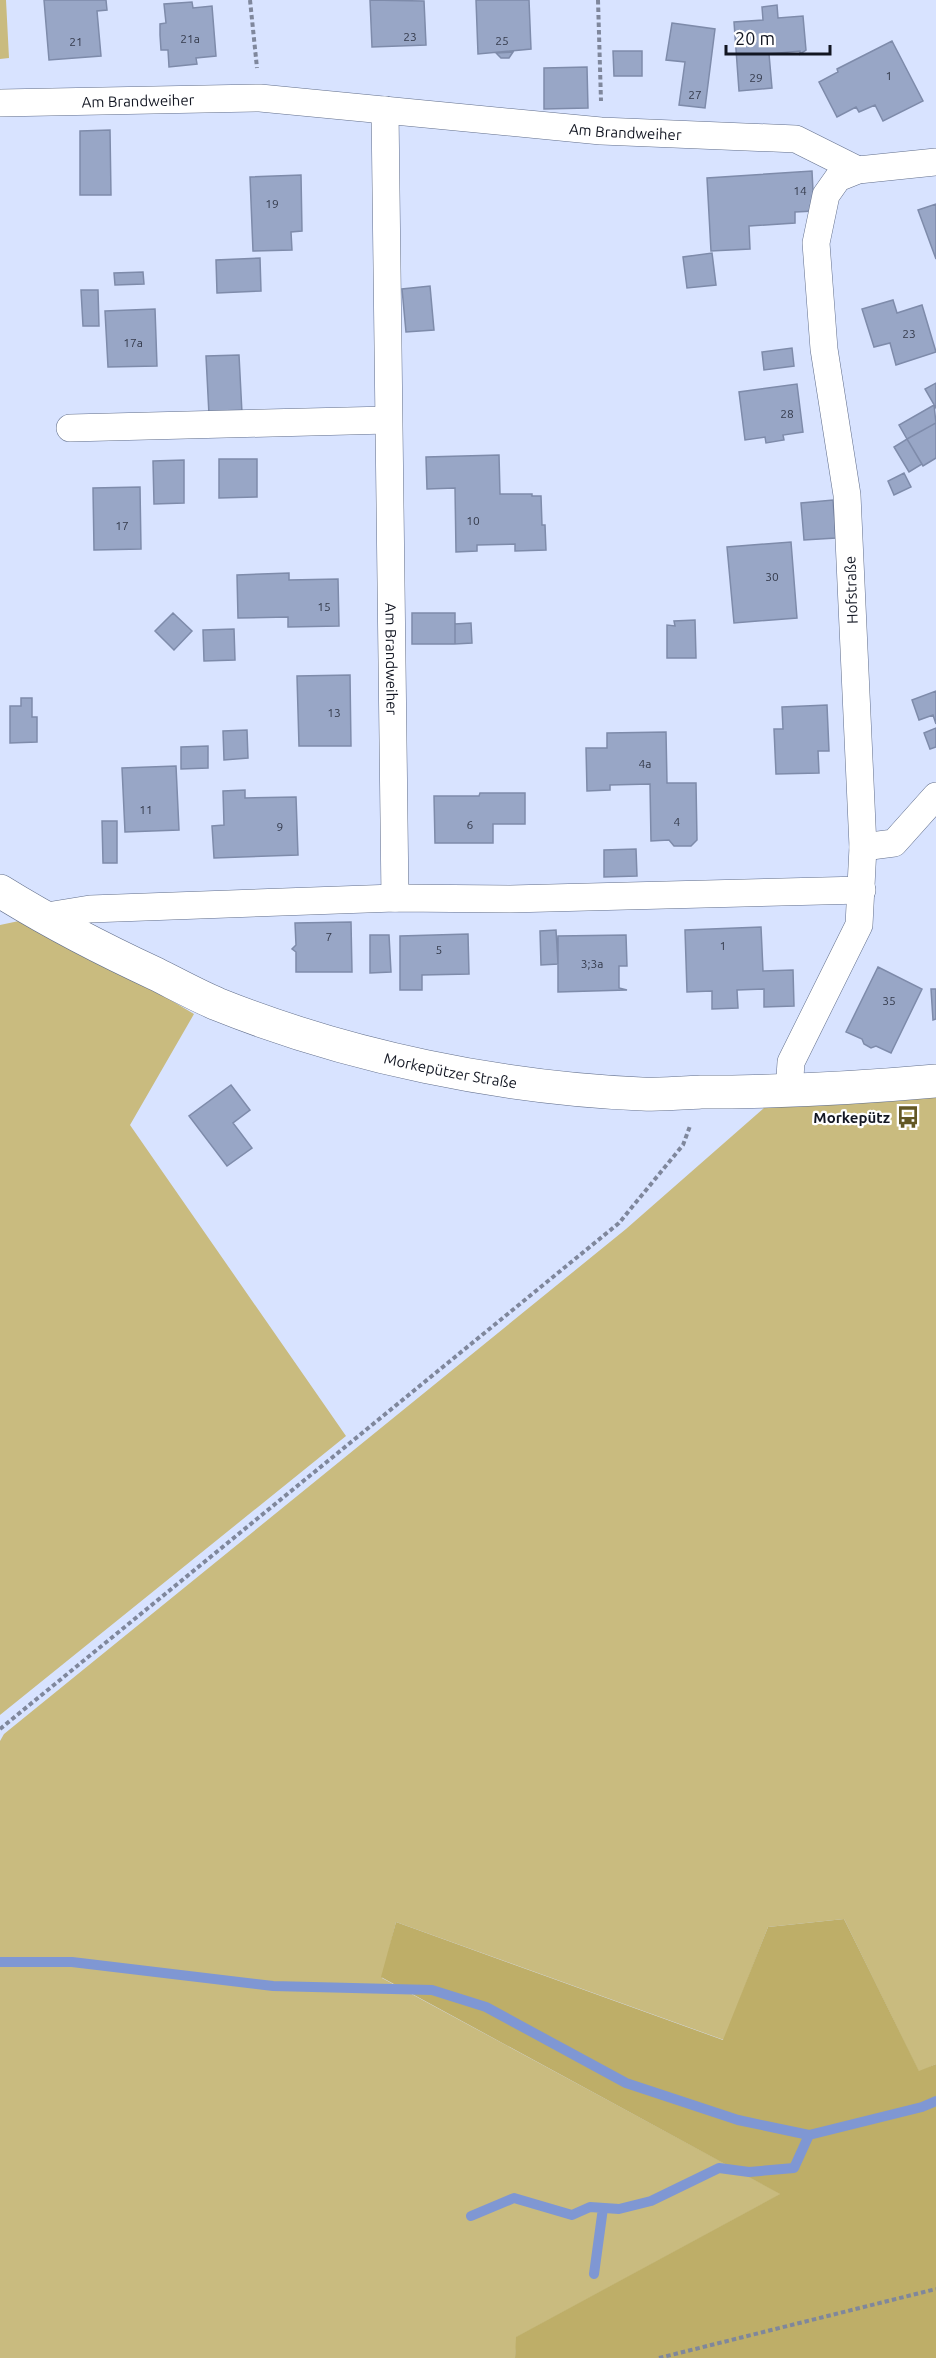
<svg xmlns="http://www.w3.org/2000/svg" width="936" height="2358" font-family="Ubuntu,sans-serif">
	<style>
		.green { fill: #c9bb7f }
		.forest { fill: #beae68 }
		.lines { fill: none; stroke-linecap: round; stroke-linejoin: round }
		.stream { stroke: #7f97d3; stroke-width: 10 }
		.building { fill: #98a6c6; stroke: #7e8baa; stroke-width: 1.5 }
		.minor-casing { stroke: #616e8b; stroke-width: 28 }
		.tertiary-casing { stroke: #616e8b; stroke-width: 34 }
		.path { stroke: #7f879c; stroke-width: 4; stroke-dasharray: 4.5 3; stroke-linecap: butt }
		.minor { stroke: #fff; stroke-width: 27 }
		.tertiary { stroke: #fff; stroke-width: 33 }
		.labels { text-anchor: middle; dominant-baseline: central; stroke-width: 4.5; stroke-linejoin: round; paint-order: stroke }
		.number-label { font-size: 12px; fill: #343a4b }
		.street-label { font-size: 15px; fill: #121622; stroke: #fff }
		.poi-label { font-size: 15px; font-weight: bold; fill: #121622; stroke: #fff; text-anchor: end }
	</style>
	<rect width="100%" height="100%" fill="#d8e3ff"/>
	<path class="green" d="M 0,0 L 6,0 L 9,58 L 0,59 Z
		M 33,918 L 194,1014 L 130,1125 L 346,1436 L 0,1715 L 0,925 Z
		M 936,1097 L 936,2064 L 919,2072 L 844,1919 L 768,1927 L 724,2040 L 396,1922 L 382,1978 L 781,2194 L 517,2337 L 515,2358 L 0,2358 L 0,1741 L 4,1734 L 626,1229 L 765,1107 Z"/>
	<path class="forest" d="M 844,1919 L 919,2071 L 936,2064 L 936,2358 L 515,2358 L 516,2337 L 780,2194 L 381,1977 L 396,1922 L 723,2040 L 768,1927 Z"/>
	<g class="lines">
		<path class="stream" d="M 0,1962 L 72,1962 L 273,1986 L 432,1990 L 486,2007 L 626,2083 L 738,2120 L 809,2135
			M 471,2216 L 514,2198 L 572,2215 L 590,2207 L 619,2209 L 651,2201 L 719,2168 L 749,2172 L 794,2168 L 809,2135 L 922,2107 L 936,2101
			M 594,2274 L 603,2208"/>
	</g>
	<path class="building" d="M 44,0 L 106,0 L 107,10 L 97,11 L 101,56 L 49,60 Z
		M 370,0 L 424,1 L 426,45 L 372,47 Z
		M 476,0 L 529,0 L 531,49 L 478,54 Z
		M 192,2 L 193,8 L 212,6 L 216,56 L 196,58 L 197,64 L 169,67 L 168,50 L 161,50 L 160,35 L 160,24 L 166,23 L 164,4 Z
		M 777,5 L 778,18 L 803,16 L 806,50 L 800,54 L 800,51 L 769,54 L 772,88 L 739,91 L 734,22 L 763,20 L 762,7 Z
		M 672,23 L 715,29 L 705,108 L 679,105 L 685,62 L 666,60 Z
		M 892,41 L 923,101 L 883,121 L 875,105 L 859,112 L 856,107 L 837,117 L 819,82 L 838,72 L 837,69 Z
		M 613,51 L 642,51 L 642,76 L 614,76 Z
		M 513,52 L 509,58 L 501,58 L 496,53 Z
		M 587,67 L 588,108 L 544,109 L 544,68 Z
		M 110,130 L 111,195 L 80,195 L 80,131 Z
		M 812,171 L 814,211 L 795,212 L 795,223 L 749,226 L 750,249 L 711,251 L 707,178 Z
		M 301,175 L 302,231 L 291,232 L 292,250 L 253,251 L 250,177 Z
		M 936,204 L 936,259 L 918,210 Z
		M 712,253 L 716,285 L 687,288 L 683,257 Z
		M 260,258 L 261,291 L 217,293 L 216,260 Z
		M 143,272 L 144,284 L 115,285 L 114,273 Z
		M 430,286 L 434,330 L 406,332 L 402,289 Z
		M 81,290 L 98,290 L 99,326 L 83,326 Z
		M 893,300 L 897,313 L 922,305 L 936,352 L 896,365 L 890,343 L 874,347 L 862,309 Z
		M 155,309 L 157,366 L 108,367 L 105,311 Z
		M 792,348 L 794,366 L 764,370 L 762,352 Z
		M 239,355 L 242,413 L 209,415 L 206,356 Z
		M 936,383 L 936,408 L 925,389 Z
		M 797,384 L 803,432 L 783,435 L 784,440 L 766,443 L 765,437 L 745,440 L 739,392 Z
		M 934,405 L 936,423 L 907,439 L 899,425 Z
		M 936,423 L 936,458 L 923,466 L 907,439 Z
		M 907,439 L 922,464 L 909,472 L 894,447 Z
		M 499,455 L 500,494 L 532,494 L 532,496 L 541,496 L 542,525 L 545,525 L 546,550 L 515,551 L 515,544 L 477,545 L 477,551 L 456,552 L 455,488 L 427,489 L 426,457 Z
		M 219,459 L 257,459 L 257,497 L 219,498 Z
		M 184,460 L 184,503 L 154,504 L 153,461 Z
		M 904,473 L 911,487 L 894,495 L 888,481 Z
		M 140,487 L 141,549 L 94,550 L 93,488 Z
		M 833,500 L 836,538 L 804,540 L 801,503 Z
		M 791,542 L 797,618 L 734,623 L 727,547 Z
		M 289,573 L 289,580 L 338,579 L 339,626 L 288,627 L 288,617 L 238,618 L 237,575 Z
		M 173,613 L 192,631 L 174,650 L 155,631 Z
		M 412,613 L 455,613 L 455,644 L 412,644 Z
		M 695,620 L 696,658 L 667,658 L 667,625 L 675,626 L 674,621 Z
		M 471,623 L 472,643 L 455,644 L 455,624 Z
		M 234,629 L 235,660 L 204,661 L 203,630 Z
		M 350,675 L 351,746 L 299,746 L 297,676 Z
		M 936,691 L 936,724 L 933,715 L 919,720 L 912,700 Z
		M 21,698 L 32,698 L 32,717 L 37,717 L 37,742 L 10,743 L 10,706 L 21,706 Z
		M 827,705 L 829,751 L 818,751 L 819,773 L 776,774 L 774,729 L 783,729 L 782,707 Z
		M 936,728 L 936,747 L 930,749 L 924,733 Z
		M 247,730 L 248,758 L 224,760 L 223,731 Z
		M 666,732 L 667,783 L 696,783 L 697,840 L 691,846 L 674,846 L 669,840 L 651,841 L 650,784 L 610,785 L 610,790 L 587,791 L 586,748 L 607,748 L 607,733 Z
		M 208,746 L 208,768 L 181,769 L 181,747 Z
		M 176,766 L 179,830 L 125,832 L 122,768 Z
		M 245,790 L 245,798 L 296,797 L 298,855 L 214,858 L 212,826 L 224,825 L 223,791 Z
		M 480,793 L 525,793 L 525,824 L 493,824 L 493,843 L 435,843 L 434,796 L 479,796 Z
		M 102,821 L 117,821 L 117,863 L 103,863 Z
		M 636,849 L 637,876 L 604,877 L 604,850 Z
		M 351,922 L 352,972 L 296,972 L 296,952 L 292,949 L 296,945 L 295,923 Z
		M 761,927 L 763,971 L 793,970 L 794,1006 L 764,1007 L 764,989 L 737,990 L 738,1008 L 712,1009 L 712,991 L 687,992 L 685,930 Z
		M 556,930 L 558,964 L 541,965 L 540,931 Z
		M 468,934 L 469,974 L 422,975 L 422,990 L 400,990 L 400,936 Z
		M 370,935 L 389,935 L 391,972 L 370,973 Z
		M 626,935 L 627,966 L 619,966 L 619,988 L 627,990 L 558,992 L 558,936 Z
		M 878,967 L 922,989 L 891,1053 L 876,1046 L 871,1048 L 864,1044 L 862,1039 L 846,1032 Z
		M 931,989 L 936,989 L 936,1019 L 933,1020 Z
		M 231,1085 L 250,1110 L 233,1123 L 252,1148 L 227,1166 L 189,1116 Z"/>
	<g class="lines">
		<g class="minor-casing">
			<g id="minor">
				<path id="s1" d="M 0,103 L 260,98 L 601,131 L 796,139 L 858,170"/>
				<path id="s2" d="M 385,110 L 395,898"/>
				<path d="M 70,428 L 388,420"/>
				<path d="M 863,847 L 894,843 L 936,796"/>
				<path d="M 41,917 L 90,909 L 395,898 L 510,899 L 862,890"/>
				<path d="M 789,1092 L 791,1062 L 859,925 L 863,847 L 847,495 L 824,349 L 816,243 L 826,195 L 838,178 L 858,170 L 936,162"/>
			</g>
		</g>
		<g class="tertiary-casing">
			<g id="tertiary">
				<path id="s3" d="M 0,891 C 50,922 102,949 156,974 C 176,984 196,995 217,1004 C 349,1057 501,1088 642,1094 C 662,1095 682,1093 701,1092 C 780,1092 858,1088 936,1081"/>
			</g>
		</g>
		<path class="path" d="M 250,0 L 257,68
			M 598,0 L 601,101
			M 0,1729 L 619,1223 L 683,1145 L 690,1126
			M 659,2358 L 936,2289"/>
		<use href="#minor" class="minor"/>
		<use href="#tertiary" class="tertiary"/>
	</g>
	<defs>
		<g id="bus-bare" transform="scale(1.8)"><path d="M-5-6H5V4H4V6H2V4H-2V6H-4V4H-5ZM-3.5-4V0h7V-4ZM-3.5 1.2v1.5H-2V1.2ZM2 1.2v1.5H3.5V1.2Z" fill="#635825" stroke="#fff" stroke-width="2.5" paint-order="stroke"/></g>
	</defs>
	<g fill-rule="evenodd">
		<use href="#bus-bare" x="908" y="1117"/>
	</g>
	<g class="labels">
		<g class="number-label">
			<text x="410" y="36">23</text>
			<text x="190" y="38">21a</text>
			<text x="502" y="40">25</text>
			<text x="76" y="41">21</text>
			<text x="889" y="75">1</text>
			<text x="756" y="77">29</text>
			<text x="695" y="94">27</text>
			<text x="800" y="190">14</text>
			<text x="272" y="203">19</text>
			<text x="909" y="333">23</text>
			<text x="133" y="342">17a</text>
			<text x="787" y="413">28</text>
			<text x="473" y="520">10</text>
			<text x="122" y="525">17</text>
			<text x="772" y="576">30</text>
			<text x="324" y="606">15</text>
			<text x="334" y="712">13</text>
			<text x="645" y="763">4a</text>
			<text x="146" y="809">11</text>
			<text x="677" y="821">4</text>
			<text x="470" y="824">6</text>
			<text x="280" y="826">9</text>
			<text x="329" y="936">7</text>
			<text x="723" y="945">1</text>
			<text x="439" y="949">5</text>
			<text x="592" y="963">3;3a</text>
			<text x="889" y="1000">35</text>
		</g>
		<g class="street-label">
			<text stroke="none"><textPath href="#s1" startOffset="138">Am Brandweiher</textPath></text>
			<text stroke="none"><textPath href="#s1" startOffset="627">Am Brandweiher</textPath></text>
			<text transform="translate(851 590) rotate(-92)">Hofstraße</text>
			<text stroke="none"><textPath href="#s2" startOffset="549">Am Brandweiher</textPath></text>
			<text stroke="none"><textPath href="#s3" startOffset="488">Morkepützer Straße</textPath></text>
		</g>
		<g class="poi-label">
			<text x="890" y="1117">Morkepütz</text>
		</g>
	</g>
	<path d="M726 45v9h104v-9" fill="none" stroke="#121622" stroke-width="3"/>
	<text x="735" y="45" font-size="18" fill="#121622" stroke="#ffffff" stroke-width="4.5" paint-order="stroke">20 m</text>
</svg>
